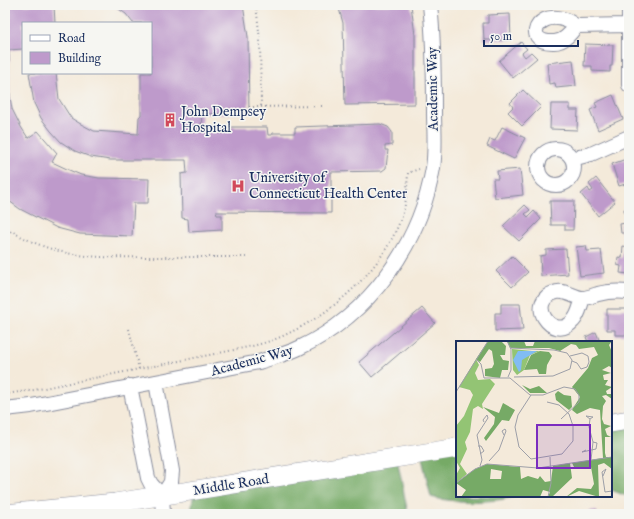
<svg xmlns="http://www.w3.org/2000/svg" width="634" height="519" font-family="'IM FELL English',serif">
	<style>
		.forest { fill: #76aa66; stroke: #486c62 }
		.building { fill: #be9acb }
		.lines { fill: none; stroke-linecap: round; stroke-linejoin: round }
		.street-casing { stroke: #888c9c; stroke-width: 16 }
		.secondary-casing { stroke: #888c9c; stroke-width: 20 }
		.path { stroke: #888c9c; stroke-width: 2; stroke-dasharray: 1 3; stroke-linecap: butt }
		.street { stroke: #fff; stroke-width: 14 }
		.secondary { stroke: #fff; stroke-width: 19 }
		.labels { text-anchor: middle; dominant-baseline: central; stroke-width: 3; stroke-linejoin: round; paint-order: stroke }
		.street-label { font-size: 14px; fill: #1b2f5e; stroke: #f6f6f2 }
		.poi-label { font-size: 14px; fill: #1b2f5e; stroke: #f6f6f2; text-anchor: start }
		.inset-road { fill: none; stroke: #9d9fa8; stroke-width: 1 }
		.view { fill: #7b2cbf; fill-opacity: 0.15; stroke: #7b2cbf; stroke-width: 2 }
		.inset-edge { fill: none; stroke: #1b2f5e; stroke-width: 2 }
	</style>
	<rect width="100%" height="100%" fill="#f6f6f2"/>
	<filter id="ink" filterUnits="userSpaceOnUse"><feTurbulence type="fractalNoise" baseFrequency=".025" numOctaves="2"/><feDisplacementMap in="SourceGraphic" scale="8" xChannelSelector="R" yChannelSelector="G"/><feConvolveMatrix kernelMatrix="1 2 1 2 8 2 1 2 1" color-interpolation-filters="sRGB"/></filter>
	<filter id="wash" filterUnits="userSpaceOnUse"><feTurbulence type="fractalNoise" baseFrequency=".012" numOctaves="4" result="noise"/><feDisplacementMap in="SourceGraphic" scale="16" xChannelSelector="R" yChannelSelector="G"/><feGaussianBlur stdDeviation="0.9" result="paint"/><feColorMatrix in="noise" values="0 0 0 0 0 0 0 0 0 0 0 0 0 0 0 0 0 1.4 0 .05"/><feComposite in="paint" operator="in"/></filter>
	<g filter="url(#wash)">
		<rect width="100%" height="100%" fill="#f4eada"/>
		<path class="forest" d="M 629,420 L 629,497 L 611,490 L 611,423 Z
			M 457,448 L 457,496 L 516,496 C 497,503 451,503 431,497 L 421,454 Z
			M 397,458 L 408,514 L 191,514 L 194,491 Z"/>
		<g id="blocks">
			<path class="building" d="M 5,5 L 54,5 L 55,23 L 23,23 L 23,49 L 9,50 L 10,97 L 12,109 L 21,127 L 28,138 L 38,131 L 57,153 L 52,162 L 69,170 L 81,175 L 99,178 L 149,179 L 148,203 L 134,203 L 132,236 L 80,234 L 57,228 L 20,209 L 5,198 Z
				M 113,5 L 243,5 L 248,37 L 249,113 L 201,114 L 202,127 L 267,127 L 268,135 L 272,135 L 273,133 L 295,133 L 295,127 L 380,124 L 388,127 L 392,132 L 392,145 L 385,146 L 385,150 L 388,150 L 386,168 L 382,171 L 331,172 L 331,213 L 220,212 L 216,212 L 217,215 L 222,215 L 222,230 L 189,232 L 188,219 L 182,218 L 181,174 L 187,173 L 186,160 L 110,160 L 91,157 L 75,151 L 61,142 L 51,131 L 41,118 L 34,103 L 29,73 L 56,73 L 59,99 L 71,118 L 79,123 L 94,131 L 138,134 L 139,117 L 141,115 L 141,73 L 151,73 L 151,23 L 133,23 L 126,14 Z
				M 338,5 L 411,5 L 415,35 L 415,104 L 345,105 L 343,23 Z
				M 510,14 L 511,40 L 484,40 L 483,23 L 488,23 L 488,15 Z
				M 521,42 L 527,49 L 522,53 L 525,57 L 531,52 L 537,58 L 513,78 L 499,61 Z
				M 585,44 L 613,45 L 612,66 L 610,66 L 610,72 L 592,71 L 592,66 L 584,66 Z
				M 573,60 L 576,86 L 556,88 L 555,83 L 549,84 L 547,63 Z
				M 523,90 L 541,107 L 522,126 L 508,112 L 513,107 L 510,103 Z
				M 613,95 L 623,119 L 598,130 L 590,110 L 597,107 L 595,103 Z
				M 551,104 L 570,104 L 570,110 L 578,110 L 577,130 L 550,129 Z
				M 502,127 L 525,138 L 514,159 L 487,146 L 490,139 L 495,141 Z
				M 629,158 L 629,183 L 619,186 L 612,164 Z
				M 520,169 L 523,195 L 495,198 L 493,179 L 498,179 L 497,171 Z
				M 596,178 L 615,202 L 598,216 L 581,194 L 588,188 L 590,192 L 593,190 L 589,184 Z
				M 550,201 L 574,201 L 573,230 L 565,230 L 565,225 L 551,225 Z
				M 525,205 L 530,210 L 525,214 L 528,217 L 534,211 L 541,219 L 519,241 L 503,226 Z
				M 624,209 L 629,209 L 629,233 L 621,233 L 620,224 L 626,223 Z
				M 586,246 L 587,251 L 601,250 L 604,273 L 580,276 L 576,247 Z
				M 623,246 L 629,247 L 629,274 L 620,273 L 621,266 L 617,265 L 618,257 L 622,258 Z
				M 566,249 L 568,274 L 541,276 L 540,256 L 546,255 L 546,250 Z
				M 512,256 L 528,272 L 512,287 L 496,271 Z
				M 501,304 L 520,304 L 523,330 L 495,331 L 495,313 L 501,313 Z
				M 422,308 L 435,323 L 372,377 L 359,362 Z
				M 607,309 L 629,309 L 629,335 L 615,335 L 615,330 L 607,330 Z
				M 596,332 L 600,342 L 588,342 L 586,337 Z
				M 597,510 L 597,514 L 589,514 L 589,511 Z"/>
		</g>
	</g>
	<g filter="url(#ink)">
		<use href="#blocks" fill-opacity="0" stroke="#888c9c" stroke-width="1"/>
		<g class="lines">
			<g class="street-casing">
				<path id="street" d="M 629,7 L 629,85
					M 576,26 C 571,33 564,42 554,42 C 517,43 543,0 576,26 L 628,25
					M538 167a18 18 0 1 1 36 0a18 18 0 1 1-36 0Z
					M 572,159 L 591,154 L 629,137
					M 583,298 C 580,306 579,315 573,321 C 553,344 523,300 557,292 C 567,290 574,298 583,298 C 588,298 594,295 598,294 C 608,291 619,291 629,292
					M 156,382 L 172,471 L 171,482 L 162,496 L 163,514
					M 130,386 L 148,478 L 151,484 L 162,496
					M 5,409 L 31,406 L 259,362 C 273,357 287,354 299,348 C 370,315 420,244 433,168 C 436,149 434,129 434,111 C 434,75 434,40 430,5"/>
			</g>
			<g class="secondary-casing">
				<path id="secondary" d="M 611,423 L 629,420
					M 5,514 L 115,503 L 457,448"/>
			</g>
			<path class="path" d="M 256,5 L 260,40 L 261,106
				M 249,107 L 324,106
				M 5,238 L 11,231 C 60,259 94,258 148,257 C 181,257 213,257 246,257
				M 129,329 L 139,369
				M 5,394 L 34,390 L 234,350 C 253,346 272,342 289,333 C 338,310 389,263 404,209 C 407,197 407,186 408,173 L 419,169"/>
			<use href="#street" class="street"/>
			<use href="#secondary" class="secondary"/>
		</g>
	</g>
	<defs>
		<g id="building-bare" transform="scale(1.08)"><path d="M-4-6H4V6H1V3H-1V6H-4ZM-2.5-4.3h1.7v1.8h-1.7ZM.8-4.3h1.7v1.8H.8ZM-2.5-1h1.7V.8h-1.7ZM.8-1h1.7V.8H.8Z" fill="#d1495b" stroke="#f6f6f2" stroke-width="2.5" paint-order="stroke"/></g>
		<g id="hospital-bare" transform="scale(1.08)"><path d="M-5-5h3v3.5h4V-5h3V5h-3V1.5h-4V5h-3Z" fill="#d1495b" stroke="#f6f6f2" stroke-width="2.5" paint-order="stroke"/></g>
	</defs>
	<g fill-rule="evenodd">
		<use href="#building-bare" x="170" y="120"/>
		<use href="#hospital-bare" x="238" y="186"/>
	</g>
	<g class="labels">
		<g class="street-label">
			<text transform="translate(433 89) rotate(-91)">Academic Way</text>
			<text transform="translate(252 361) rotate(-15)">Academic Way</text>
			<text transform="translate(231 485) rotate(-9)">Middle Road</text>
		</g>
		<g class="poi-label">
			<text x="181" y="112">John Dempsey<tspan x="181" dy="16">Hospital</tspan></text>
			<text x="249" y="178">University of<tspan x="249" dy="16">Connecticut Health Center</tspan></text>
		</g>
	</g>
	<g transform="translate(456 341)">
		<rect width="156" height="156" fill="#f4eada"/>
		<path d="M 56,8 L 76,10 L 84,10 L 74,14 L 68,29 L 61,34 L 57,29 ZM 20,18 L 23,24 L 19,32 L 22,39 L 34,38 L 39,43 L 26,63 L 27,68 L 22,65 L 17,68 L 14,91 L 9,101 L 11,108 L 4,123 L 11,133 L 0,142 L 0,134 L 4,127 L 0,120 L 0,85 L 8,75 L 17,54 L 14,49 L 3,46 Z" fill="#93c474"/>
		<path d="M 32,0 L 45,0 L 50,5 L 49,14 L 44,14 L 47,19 L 53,20 L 52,29 L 46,29 L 44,37 L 29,35 L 29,28 L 36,27 L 38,23 L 36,10 L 33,8 L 24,21 L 20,18 ZM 51,0 L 68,0 L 70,5 L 77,5 L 79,0 L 156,0 L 153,4 L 156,11 L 156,27 L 153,25 L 146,29 L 155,32 L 147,34 L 148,39 L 152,39 L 149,44 L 156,46 L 150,50 L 151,53 L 156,53 L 156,58 L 150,54 L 146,55 L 150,60 L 147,65 L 146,78 L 148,83 L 155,85 L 149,88 L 151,94 L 155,96 L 149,96 L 149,112 L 150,116 L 156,116 L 156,128 L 148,122 L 142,124 L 143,156 L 123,150 L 110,156 L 121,147 L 135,148 L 138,143 L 135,126 L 118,126 L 116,122 L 147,117 L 144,69 L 134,67 L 121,73 L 116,69 L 124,56 L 116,46 L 132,27 L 136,17 L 142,14 L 138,6 L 123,8 L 120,4 L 115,3 L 104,10 L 93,7 L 54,7 ZM 84,10 L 93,11 L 96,15 L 91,24 L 90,33 L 83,33 L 81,28 L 68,29 L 75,14 ZM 66,44 L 74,48 L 83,45 L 91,52 L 74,52 ZM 102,50 L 108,54 L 115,55 L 116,66 L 113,69 L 100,59 L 99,53 ZM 47,62 L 59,69 L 53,80 L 46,79 L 30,100 L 28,97 L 38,83 L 39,76 L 27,66 L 43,72 ZM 114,122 L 116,137 L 96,156 L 92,156 L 94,151 L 87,149 L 84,156 L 5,156 L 10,149 L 0,142 L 19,128 L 31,123 L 64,126 L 65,138 L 72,135 L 82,138 L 84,135 L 89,141 L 95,140 L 97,125 ZM 35,128 L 46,130 L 45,138 L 34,138 Z" fill="#76aa66" fill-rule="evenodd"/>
		<path d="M 62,10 L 81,10 L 66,19 L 65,29 L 63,31 L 57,19 Z" fill="#81bcf3"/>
		<path class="inset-road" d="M 51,0 L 55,8 L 55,29 L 52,36M 54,7 L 98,9 L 111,12 L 116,19 L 114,28 L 97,35 L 58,36M 156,11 L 156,24M 114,15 L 126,12 L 132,15 L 133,21 L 131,26 L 125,28 L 121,22 L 116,20M 21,19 L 25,23 L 28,37 L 54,37 L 74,54 L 87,54 L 108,46 L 119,48 L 123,54 L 123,61 L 105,78M 0,51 L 32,0M 75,54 L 62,74 L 59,86 L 63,106 L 75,118 L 106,113 L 117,100 L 117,85 L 113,73 L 103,64 L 91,61M 134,78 L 130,75 L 137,76 L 134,78 L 133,86 L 137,101 L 135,119M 22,105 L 25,105 L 28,110 L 24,113M 130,109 L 126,111 L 140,108 L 141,102 L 137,101M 33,120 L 43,109 L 50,90 L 49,88 L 46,90 L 48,94M 24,125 L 26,119 L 21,94 L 32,77 L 31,74 L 27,79 L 28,81M 147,135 L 150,128 L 146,131 L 149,151 L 156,150M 0,142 L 19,128 L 31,123 L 82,127 L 156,116M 92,156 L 95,142 L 94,116"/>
		<path class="view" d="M 81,84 L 134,84 L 134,127 L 81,127 Z"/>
		<rect width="156" height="156" class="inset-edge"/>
	</g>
	<rect width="634" height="519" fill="none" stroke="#f6f6f2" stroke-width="20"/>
	<rect x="22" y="22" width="130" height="52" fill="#f6f6f2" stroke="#9ea6b7"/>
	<rect x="30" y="35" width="20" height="6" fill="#ffffff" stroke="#9ea6b7"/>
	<text x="58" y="42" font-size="12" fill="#1b2f5e">Road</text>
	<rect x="30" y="52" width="20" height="12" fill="#be9acb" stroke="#9ea6b7"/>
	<text x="58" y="62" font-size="12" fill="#1b2f5e">Building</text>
	<path d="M484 40v6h94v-6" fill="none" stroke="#1b2f5e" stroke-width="2"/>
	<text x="490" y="40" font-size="12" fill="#1b2f5e" stroke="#f6f6f2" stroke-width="3" paint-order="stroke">50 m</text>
</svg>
